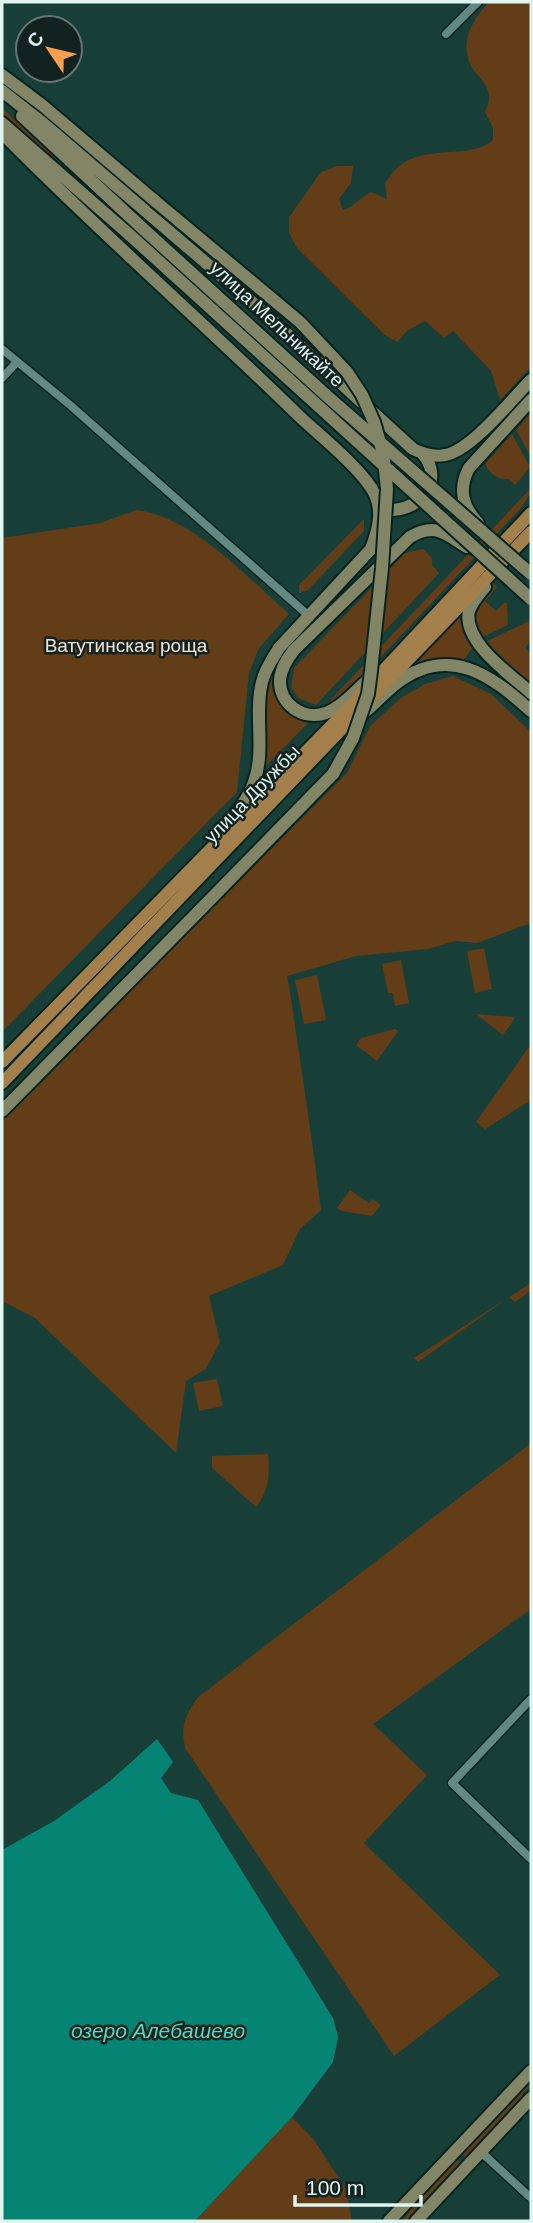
<svg xmlns="http://www.w3.org/2000/svg" width="533" height="2223" font-family="Arial,sans-serif">
	<style>
		.green { fill: #633c18 }
		.water { fill: #058473 }
		.lines { fill: none; stroke-linecap: round; stroke-linejoin: round }
		.minor-casing { stroke: #05241f; stroke-width: 11 }
		.secondary-casing { stroke: #05241f; stroke-width: 16 }
		.primary-casing { stroke: #05241f; stroke-width: 16 }
		.minor { stroke: #628a82; stroke-width: 8 }
		.secondary { stroke: #828566; stroke-width: 12 }
		.primary { stroke: #a27f4b; stroke-width: 12 }
		.secondary-bridge-casing { stroke: #05241f; stroke-width: 16; stroke-linecap: butt }
		.secondary-bridge { stroke: #828566; stroke-width: 12 }
		.labels { text-anchor: middle; dominant-baseline: central; stroke-width: 5; stroke-linejoin: round; paint-order: stroke }
		.street-label { font-size: 19px; fill: #e0f5f0; stroke: #11221f }
		.park-label { font-size: 19px; fill: #f4e0d1; stroke: #11221f }
		.water-label { font-size: 21px; font-style: italic; fill: #51dac3; stroke: #11221f }
	</style>
	<rect width="100%" height="100%" fill="#173f38"/>
	<path class="green" d="M 489,2 L 531,2 L 531,367 L 500,400 L 491,371 L 453,331 L 444,338 L 425,321 L 407,331 L 397,342 L 385,335 L 297,248 L 289,233 L 289,217 L 321,172 L 337,166 L 353,166 L 351,183 L 339,199 L 343,210 C 354,207 360,197 371,192 L 387,199 L 385,183 C 390,177 394,170 399,166 C 426,144 470,160 493,140 L 493,128 L 485,112 C 487,107 490,101 489,96 C 488,86 481,79 475,72 C 457,47 470,22 489,2 Z
		M 2,108 L 101,201 L 100,202 L 2,115 Z
		M 531,413 L 531,457 L 516,430 Z
		M 512,434 L 530,467 L 515,485 L 509,479 C 497,480 490,474 485,464 Z
		M 531,488 L 531,492 L 521,508 L 341,699 L 321,710 Z
		M 136,510 C 192,516 247,577 289,614 L 259,648 L 249,673 L 237,792 L 2,1032 L 2,538 L 100,523 Z
		M 364,519 L 364,531 L 308,590 L 299,593 L 299,585 Z
		M 423,549 L 432,558 L 432,565 L 439,573 L 316,705 L 298,698 L 291,687 L 294,668 L 405,553 Z
		M 494,584 L 497,587 L 485,601 L 496,611 L 505,602 L 507,604 L 508,625 L 481,638 C 469,613 479,603 494,584 Z
		M 465,609 L 465,632 L 473,647 L 463,661 L 454,660 L 406,672 Z
		M 529,621 L 531,623 L 531,640 L 525,648 L 531,654 L 531,685 L 483,643 Z
		M 273,674 C 276,698 283,715 308,723 L 263,769 L 264,700 Z
		M 453,676 L 491,694 L 531,732 L 531,923 L 477,943 L 455,941 L 429,949 L 356,956 L 287,976 C 293,1006 296,1036 301,1066 C 308,1114 315,1162 321,1210 L 300,1229 L 283,1265 L 209,1296 L 220,1342 L 206,1369 L 186,1381 L 176,1453 L 35,1318 L 2,1301 L 2,1119 L 347,773 L 370,726 L 401,698 L 425,684 Z
		M 484,948 L 492,989 L 475,993 L 467,951 Z
		M 401,960 L 409,1003 L 395,1006 L 393,993 L 388,993 L 382,964 Z
		M 317,975 L 326,1020 L 304,1024 L 295,980 Z
		M 476,1014 L 514,1017 L 514,1020 L 503,1035 Z
		M 395,1029 L 398,1031 L 377,1061 L 356,1045 L 361,1038 Z
		M 531,1044 L 531,1100 L 485,1129 L 476,1122 Z
		M 350,1190 L 369,1203 L 372,1199 L 381,1205 L 372,1216 L 342,1211 L 337,1208 Z
		M 531,1283 L 531,1291 L 515,1302 L 509,1297 L 418,1362 L 414,1358 Z
		M 217,1379 L 223,1406 L 199,1411 L 193,1383 Z
		M 531,1443 L 531,1609 L 373,1724 L 427,1775 L 364,1843 L 500,1975 L 394,2056 L 185,1748 C 181,1725 184,1717 198,1697 Z
		M 268,1454 C 270,1474 269,1491 256,1507 L 212,1468 L 212,1456 Z
		M 531,2079 L 531,2085 L 467,2159 L 461,2153 Z
		M 292,2117 L 314,2140 L 346,2189 L 352,2221 L 195,2221 Z
		M 456,2158 L 462,2164 L 408,2221 L 402,2221 L 431,2184 Z"/>
	<path class="water" d="M 157,1739 L 173,1762 L 161,1778 L 171,1793 L 198,1800 L 333,2018 L 338,2037 L 333,2062 L 292,2117 L 195,2221 L 2,2221 L 2,1850 L 54,1821 L 110,1781 Z"/>
	<g class="lines">
		<g class="minor-casing">
			<path id="minor" d="M 446,34 L 478,2
				M 2,349 L 70,405 L 309,616
				M 2,378 L 17,362
				M 531,1699 L 452,1783 L 531,1859
				M 481,2152 L 531,2198"/>
		</g>
		<g class="secondary-casing">
			<path id="secondary" d="M 2,75 L 42,105 L 155,201
				M 2,91 L 44,124 L 254,304 L 413,449 C 423,454 434,457 445,455 C 471,451 512,399 531,380
				M 22,116 L 140,226
				M 2,123 L 131,236
				M 2,133 C 98,231 201,320 299,416 C 320,436 366,472 376,497 C 383,514 377,533 371,549 L 279,648 C 273,658 265,669 262,682 C 254,713 265,748 255,779 C 249,800 233,817 219,833
				M 379,501 L 393,510 C 424,508 444,478 422,453
				M 478,523 C 462,506 458,489 469,468 L 531,400
				M 485,587 C 479,594 472,602 469,611 C 462,642 511,675 531,693
				M 369,679 C 356,690 342,707 326,713 C 303,721 279,704 280,680 C 281,668 287,659 294,650 L 410,537 C 436,522 445,534 467,547
				M 360,716 C 373,706 384,693 397,683 C 449,644 491,675 531,711
				M 2,1111 L 200,910
				M 389,2221 L 531,2071
				M 416,2221 L 531,2098"/>
		</g>
		<g class="primary-casing">
			<path id="primary" d="M 2,1062 L 332,725 L 531,513
				M 2,1083 L 531,532"/>
		</g>
		<use href="#minor" class="minor"/>
		<use href="#secondary" class="secondary"/>
		<use href="#primary" class="primary"/>
		<g class="secondary-bridge-casing">
			<path id="secondary-bridge" d="M 155,201 L 300,322 L 347,372 L 362,395 L 374,422 L 383,453 L 387,489 L 382,568 L 371,671 L 368,694 L 353,738 L 333,774 L 200,910
				M 140,226 L 327,396 L 531,574
				M 131,236 L 531,599"/>
		</g>
		<use href="#secondary-bridge" class="secondary-bridge"/>
	</g>
	<g class="labels">
		<g class="street-label">
			<text transform="translate(277 324) rotate(43)">улица Мельникайте</text>
			<text transform="translate(252 794) rotate(-46)">улица Дружбы</text>
		</g>
		<g class="park-label">
			<text x="126" y="645">Ватутинская роща</text>
		</g>
		<g class="water-label">
			<text x="158" y="2030">озеро Алебашево</text>
		</g>
	</g>
	<rect width="533" height="2223" fill="none" stroke="#e0f5f0" stroke-width="7"/>
	<g transform="translate(49 49) rotate(305)"><circle r="33" fill="#11221f" stroke="#647673" stroke-width="2"/>
	<path d="M0-5L12 26L0 18L-12 26Z" fill="#fa9f4e"/>
	<text y="-10" font-size="19" font-weight="bold" text-anchor="middle" fill="#e0f5f0">С</text>
	</g>
	<path d="M295 2195v10h126v-10" fill="none" stroke="#e0f5f0" stroke-width="3.5"/>
	<text x="306" y="2195" font-size="21" fill="#e0f5f0" stroke="#11221f" stroke-width="5" paint-order="stroke">100 m</text>
</svg>
